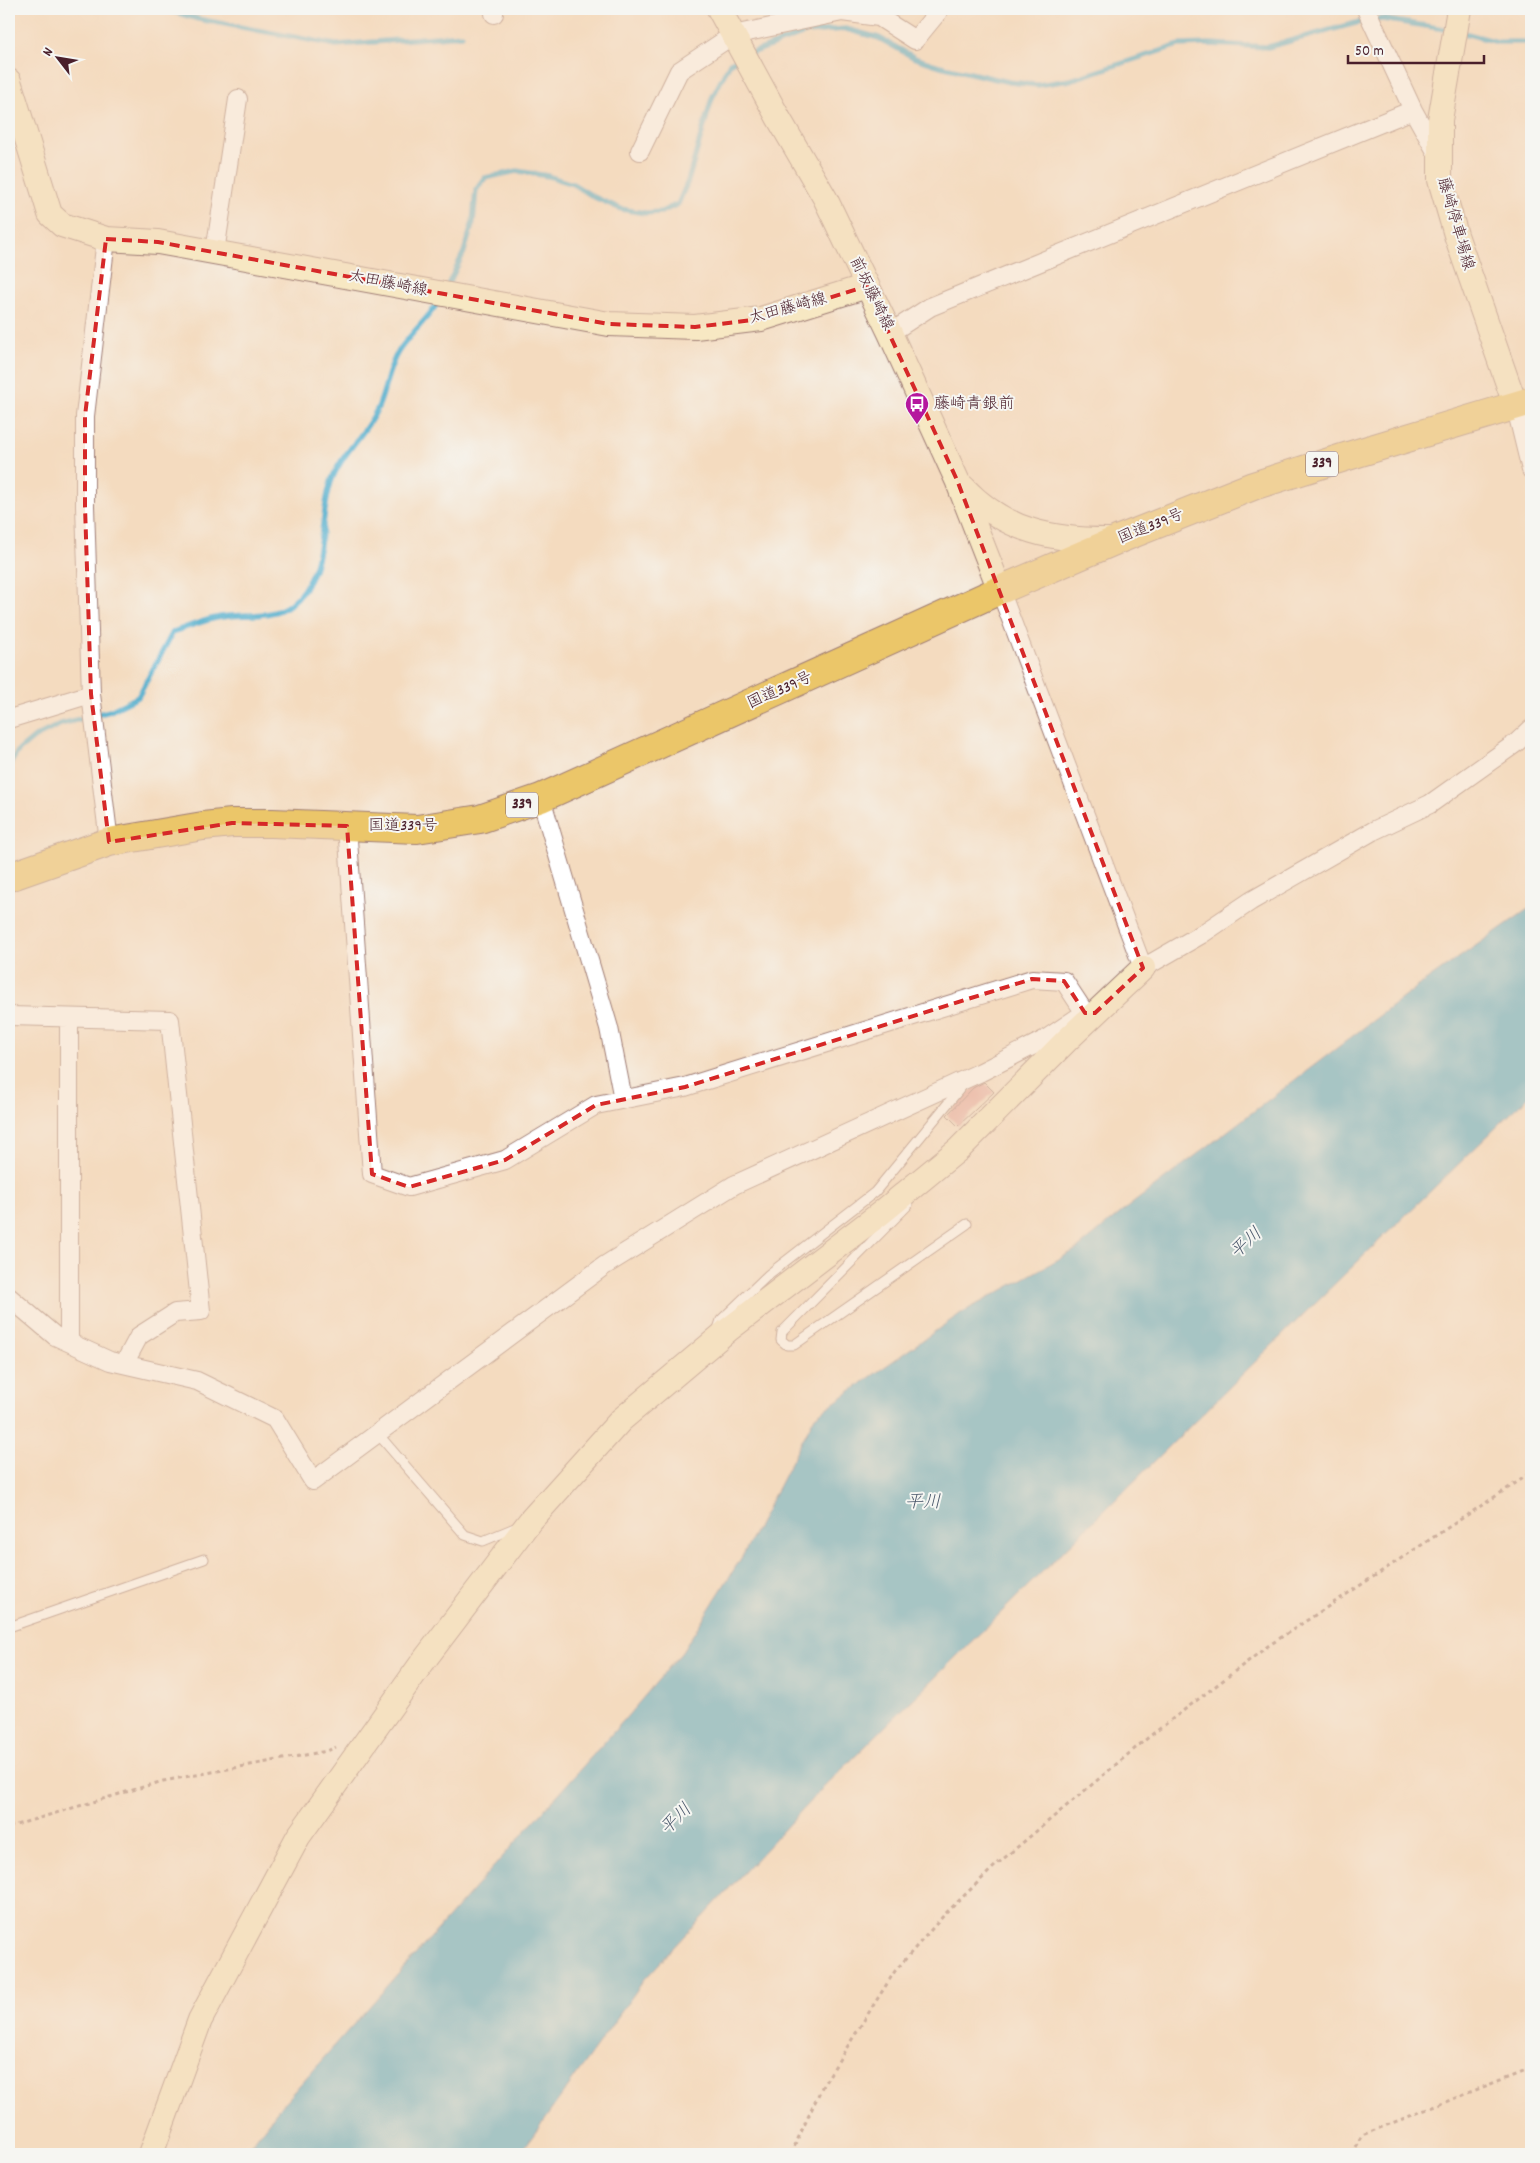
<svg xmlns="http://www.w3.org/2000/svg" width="1540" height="2163" font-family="Dekko,'Klee One',sans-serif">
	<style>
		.water { fill: #4baaca; stroke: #4a647a }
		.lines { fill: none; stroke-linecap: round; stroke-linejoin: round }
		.stream { stroke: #4baaca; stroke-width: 5.5 }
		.building { fill: #e39d94 }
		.lane-casing { stroke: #9f7d75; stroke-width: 11 }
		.street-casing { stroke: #9f7d75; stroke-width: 20 }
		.secondary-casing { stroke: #9f7d75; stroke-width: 26 }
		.highway-casing { stroke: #9f7d75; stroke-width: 30 }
		.path { stroke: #9f7d75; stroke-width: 3; stroke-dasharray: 4 4; stroke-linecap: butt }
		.lane { stroke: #fff; stroke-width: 9 }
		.street { stroke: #fff; stroke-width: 18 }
		.secondary { stroke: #f7e8c3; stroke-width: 24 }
		.highway { stroke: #ebc669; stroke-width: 28 }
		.marked { fill: none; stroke: #d62828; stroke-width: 4; stroke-dasharray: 10 6; stroke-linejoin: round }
		.labels { text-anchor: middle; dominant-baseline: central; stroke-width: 4; stroke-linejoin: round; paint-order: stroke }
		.shield { fill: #f6f6f2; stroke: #7e6067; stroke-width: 1 }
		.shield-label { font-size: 15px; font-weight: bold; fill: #4a1f2b }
		.street-label { font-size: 16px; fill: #4a1f2b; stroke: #f6f6f2 }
		.poi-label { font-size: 16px; fill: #4a1f2b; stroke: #f6f6f2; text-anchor: start }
		.water-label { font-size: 18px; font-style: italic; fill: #4a576b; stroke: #f6f6f2 }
	</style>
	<rect width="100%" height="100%" fill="#f6f6f2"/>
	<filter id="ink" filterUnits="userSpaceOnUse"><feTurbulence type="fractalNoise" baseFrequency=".02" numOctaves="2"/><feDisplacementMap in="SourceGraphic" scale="10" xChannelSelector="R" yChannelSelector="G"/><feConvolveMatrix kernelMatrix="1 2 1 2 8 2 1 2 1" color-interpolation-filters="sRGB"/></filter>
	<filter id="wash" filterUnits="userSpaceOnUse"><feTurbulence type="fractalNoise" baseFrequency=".0096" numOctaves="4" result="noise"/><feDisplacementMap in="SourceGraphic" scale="20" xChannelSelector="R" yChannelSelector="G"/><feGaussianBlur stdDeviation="1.12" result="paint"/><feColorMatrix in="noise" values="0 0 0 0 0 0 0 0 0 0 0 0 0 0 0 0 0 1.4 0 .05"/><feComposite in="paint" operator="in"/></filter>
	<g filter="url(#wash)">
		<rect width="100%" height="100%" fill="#f4dbbf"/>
		<path class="water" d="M 1531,907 L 1531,1094 L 1314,1304 L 815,1796 L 644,1980 L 520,2154 L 244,2154 L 280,2107 L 624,1720 L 682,1652 L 743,1555 L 815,1416 L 961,1313 L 1077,1249 L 1129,1206 L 1421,984 Z"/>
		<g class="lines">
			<path class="stream" d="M 165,9 L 198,19 L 336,45 L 462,35
				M 1460,32 L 1498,42 L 1531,42
				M 749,54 L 807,32 L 846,29 L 879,38 L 915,58 L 940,66 L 1009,82 L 1037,85 L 1070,80 L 1179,45 L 1210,44 L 1268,47 L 1356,23 L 1382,19 L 1451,30
				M 446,289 L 464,252 L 473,222 L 476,190 L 485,178 L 517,171 L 548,176 L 573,184 L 594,197 L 621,209 L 645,213 L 661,212 L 678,204 L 688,181 L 712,98 L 730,63 L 741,58
				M 9,766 L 18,751 L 35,737 L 61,724 L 110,711 L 138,697 L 173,632 C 187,627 202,621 216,618 C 240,612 269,620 289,605 C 327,576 318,523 331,482 C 341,453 367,434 379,405 C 386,388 388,368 398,352 C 410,333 429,319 440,299"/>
		</g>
		<g id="blocks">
			<path class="building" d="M 984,1082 L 994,1092 L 958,1126 L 947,1115 L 973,1088 Z"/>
		</g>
	</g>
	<g filter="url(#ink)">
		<use href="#blocks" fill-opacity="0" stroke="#9f7d75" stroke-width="1"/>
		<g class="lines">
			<g class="lane-casing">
				<path id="lane" d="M 908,1205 L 782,1332 L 781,1340 L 787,1345 L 794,1345 L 967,1224
					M 717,1332 L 721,1320 L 769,1274 L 875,1192 L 963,1085
					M 378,1434 L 465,1535 L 483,1541 L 517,1527
					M 9,1627 L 204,1559"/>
			</g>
			<g class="street-casing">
				<path id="street" d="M 494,9 L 494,14
					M 1366,9 L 1413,110 L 1439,157
					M 640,151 L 679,71 L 733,35 L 842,12 L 879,17 L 915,40 L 938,12
					M 106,239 L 85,416 L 85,506 L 91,694 L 109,842
					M 215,252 L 238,99
					M 890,333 L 930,307 L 1413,110
					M 1515,404 L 1531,470
					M 1000,590 L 1143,968 L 1202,934 L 1251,901 L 1373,831 L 1430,804 L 1516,743 L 1531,729
					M 9,719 L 91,694
					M 541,798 L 609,1028 L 623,1099
					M 347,826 L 372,1174 L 409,1187 L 505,1160 L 596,1105 L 685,1087 L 1032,979 L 1064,981 L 1085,1013
					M 9,1016 L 170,1020 L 201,1311 L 175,1313 L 139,1336 L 124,1364
					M 69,1018 L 69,1342
					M 9,1297 L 55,1336 L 110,1361 L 197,1381 L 275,1419 L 313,1481 L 604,1266 L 734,1185 L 981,1072 L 1046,1039 L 1083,1014"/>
			</g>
			<g class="secondary-casing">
				<path id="secondary" d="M 719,9 L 779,119 L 825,198 L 890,333 L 957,480 L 1000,590
					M 1459,9 L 1440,120 L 1440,180 L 1456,235 L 1515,404
					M 9,81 L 50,214 L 62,225 L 106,239 L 158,242 L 609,324 L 695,327 L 761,319 L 867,286
					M 963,487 C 1005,532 1054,541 1114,540
					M 151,2154 L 200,2020 L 298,1837 L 422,1663 L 530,1521 L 621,1420 L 728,1330 L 881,1213 L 959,1149 L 1067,1040 L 1143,968"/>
			</g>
			<g class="highway-casing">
				<path id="highway" d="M 9,877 L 109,842 L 203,826 L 232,823 L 272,823 L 417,829 L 480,819 L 541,798 L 1000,590 L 1117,540 L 1253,486 L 1361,452 L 1531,401"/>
			</g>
			<path class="path" d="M 9,1827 L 163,1781 L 327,1751 L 336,1747
				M 791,2154 L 822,2087 L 895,1971 L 945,1914 L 996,1865 L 1150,1736 L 1268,1646 L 1531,1473
				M 1351,2154 L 1362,2135 L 1531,2068"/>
			<use href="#lane" class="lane"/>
			<use href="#street" class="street"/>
			<use href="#secondary" class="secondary"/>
			<use href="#highway" class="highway"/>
		</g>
	</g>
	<path d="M0 0H1540V2163H0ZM 106,239 L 158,242 L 609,324 L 695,327 L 761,319 L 867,286 L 957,480 L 1143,968 L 1095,1013 L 1085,1013 L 1064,981 L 1032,979 L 685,1087 L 596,1105 L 505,1160 L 409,1187 L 372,1174 L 347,826 L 232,823 L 109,842 L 91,694 L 85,506 L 85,416 Z" fill="#f4dbbf" fill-opacity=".55" fill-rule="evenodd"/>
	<path class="marked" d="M 106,239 L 158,242 L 609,324 L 695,327 L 761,319 L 867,286 L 957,480 L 1143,968 L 1095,1013 L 1085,1013 L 1064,981 L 1032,979 L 685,1087 L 596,1105 L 505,1160 L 409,1187 L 372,1174 L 347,826 L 232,823 L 109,842 L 91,694 L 85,506 L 85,416 Z"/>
	<defs>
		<g id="bus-pin" transform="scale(1.25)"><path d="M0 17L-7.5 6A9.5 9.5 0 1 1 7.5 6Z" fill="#b5179e" stroke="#f6f6f2"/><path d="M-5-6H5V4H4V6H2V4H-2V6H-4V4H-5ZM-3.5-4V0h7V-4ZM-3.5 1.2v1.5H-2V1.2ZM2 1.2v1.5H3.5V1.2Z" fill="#fff"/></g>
	</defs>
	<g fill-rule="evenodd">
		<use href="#bus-pin" x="917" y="404"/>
	</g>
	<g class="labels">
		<g class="shield">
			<rect x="1306" y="451.5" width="32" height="25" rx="4"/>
			<rect x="506" y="792.5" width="32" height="25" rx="4"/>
		</g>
		<g class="shield-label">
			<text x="1322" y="464">339</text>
			<text x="522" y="805">339</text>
		</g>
		<g class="street-label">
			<text transform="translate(1455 224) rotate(74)">藤崎停車場線</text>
			<text transform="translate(388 284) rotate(11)">太田藤崎線</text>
			<text transform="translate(871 294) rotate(64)">前坂藤崎線</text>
			<text transform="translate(788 309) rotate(-15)">太田藤崎線</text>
			<text transform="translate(1151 527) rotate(-22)">国道339号</text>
			<text transform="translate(780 691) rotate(-24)">国道339号</text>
			<text x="403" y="826">国道339号</text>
		</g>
		<g class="poi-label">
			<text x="934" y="404">藤崎青銀前</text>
		</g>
		<g class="water-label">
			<text transform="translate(1247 1244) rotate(-42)">平川</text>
			<text x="923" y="1503">平川</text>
			<text transform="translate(677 1820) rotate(-45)">平川</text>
		</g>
	</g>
	<rect width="1540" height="2163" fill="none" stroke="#f6f6f2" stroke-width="30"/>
	<g transform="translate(58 58) rotate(301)" stroke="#f6f6f2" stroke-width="4" paint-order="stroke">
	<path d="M0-4L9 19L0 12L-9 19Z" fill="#4a1f2b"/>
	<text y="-8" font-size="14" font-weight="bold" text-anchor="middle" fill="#4a1f2b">N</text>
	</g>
	<path d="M1348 55v8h136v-8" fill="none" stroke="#4a1f2b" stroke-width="2.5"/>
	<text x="1355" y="55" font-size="15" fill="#4a1f2b" stroke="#f6f6f2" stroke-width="4" paint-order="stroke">50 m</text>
</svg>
